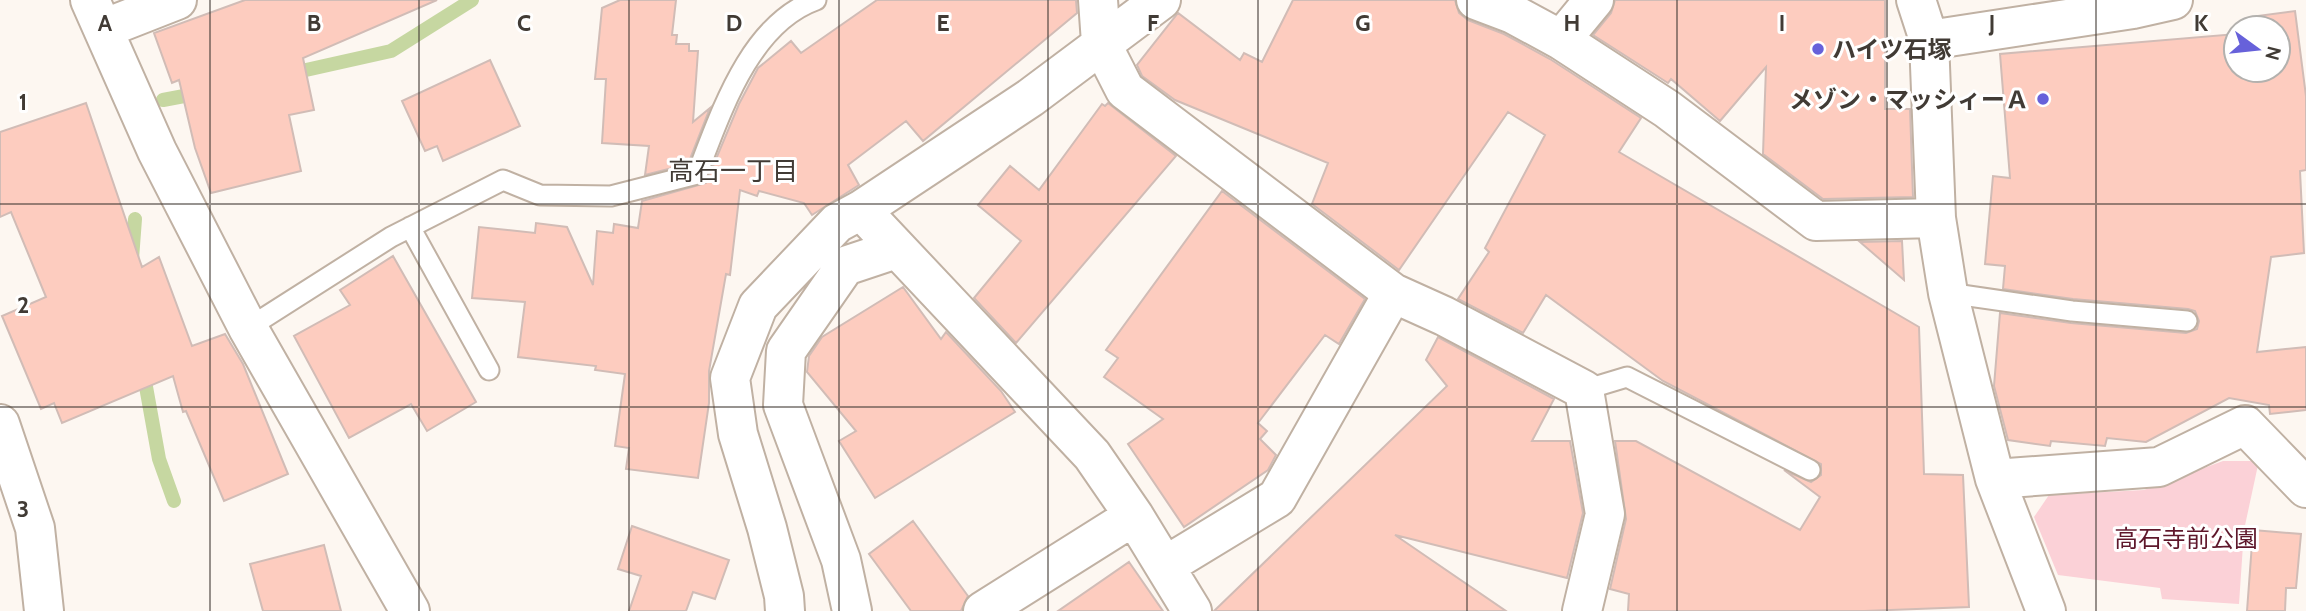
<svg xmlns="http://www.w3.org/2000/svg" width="2306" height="611" font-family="Cabin,'Noto Sans JP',sans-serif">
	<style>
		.green { fill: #fbd1d7 }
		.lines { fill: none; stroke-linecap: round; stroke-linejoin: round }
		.stream { stroke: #c6d7a1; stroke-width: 14 }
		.building { fill: #fdccbf; stroke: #d1bcb6; stroke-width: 2 }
		.lane-casing { stroke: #c0b1a3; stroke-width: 23 }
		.street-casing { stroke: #c0b1a3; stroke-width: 42 }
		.primary-casing { stroke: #c0b1a3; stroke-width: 42 }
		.lane { stroke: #fff; stroke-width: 19 }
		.street { stroke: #fff; stroke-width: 38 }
		.primary { stroke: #fff; stroke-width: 38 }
		.grid { fill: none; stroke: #413b35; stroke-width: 2; stroke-opacity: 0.55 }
		.poi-dot { fill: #6761da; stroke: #fff; stroke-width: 2.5 }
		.labels { text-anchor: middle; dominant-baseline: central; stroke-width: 6; stroke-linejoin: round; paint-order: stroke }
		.poi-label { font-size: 24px; font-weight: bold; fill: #413b35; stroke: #fff; text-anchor: start }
		.park-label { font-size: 24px; fill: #5e172b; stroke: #fff }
		.neighbourhood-label { font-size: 26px; fill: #413b35; stroke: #fff }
		.grid-label { font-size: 23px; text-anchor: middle; font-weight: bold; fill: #413b35; stroke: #fff; stroke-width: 6; stroke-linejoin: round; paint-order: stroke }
	</style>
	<rect width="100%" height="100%" fill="#fdf7f1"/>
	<path class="green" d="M 2223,461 L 2254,461 L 2258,465 L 2244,530 L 2239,604 L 2162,599 L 2160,588 L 2058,575 L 2034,517 L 2049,495 L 2144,490 Z"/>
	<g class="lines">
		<path class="stream" d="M 288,74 L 391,51 L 472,0
			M 163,100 L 200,93
			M 132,259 L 135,219
			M 143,370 L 159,459 L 174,501"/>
	</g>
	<path class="building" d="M 245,0 L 437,0 L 303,58 L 314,110 L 289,115 L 301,171 L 211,193 L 195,148 L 179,80 L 172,83 L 154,33 Z
		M 620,0 L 676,0 L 672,35 L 677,35 L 676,44 L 689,44 L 689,51 L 698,51 L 693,122 L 710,108 L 688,164 L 645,175 L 649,146 L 602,143 L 606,79 L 595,79 L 602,8 Z
		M 877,0 L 1076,0 L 1077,13 L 923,141 L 906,121 L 848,165 L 859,185 L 812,215 L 804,203 L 759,191 L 757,196 L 740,190 L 730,275 L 726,274 L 709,371 L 709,403 L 698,478 L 626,469 L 629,448 L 615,446 L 625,374 L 595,370 L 596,366 L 518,357 L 525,302 L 472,298 L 479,227 L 535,233 L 536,223 L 567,227 L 593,285 L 597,231 L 613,233 L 614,224 L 638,228 L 642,201 L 706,183 L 739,104 L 758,68 L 791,41 L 801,53 Z
		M 1293,0 L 1455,0 L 1459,13 L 1468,20 L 1504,34 L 1550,59 L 1641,118 L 1619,152 L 1919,327 L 1924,474 L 1963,475 L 1969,607 L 1864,611 L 1628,611 L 1629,594 L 1610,589 L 1626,519 L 1615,441 L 1636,441 L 1800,530 L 1820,497 L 1784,470 L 1811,482 L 1821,475 L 1821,464 L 1663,381 L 1546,295 L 1523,333 L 1458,299 L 1489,252 L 1485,248 L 1545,135 L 1508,112 L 1399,270 L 1312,204 L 1328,163 L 1175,100 L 1142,76 L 1137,65 L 1178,13 L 1240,60 L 1244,53 L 1262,62 Z
		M 1615,0 L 1885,0 L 1885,109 L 1910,109 L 1913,197 L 1823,199 L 1763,154 L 1766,67 L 1720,121 L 1671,79 L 1668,83 L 1593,35 L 1611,13 Z
		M 2295,11 L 2306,96 L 2306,170 L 2300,171 L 2304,253 L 2271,257 L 2257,352 L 2306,347 L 2306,410 L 2270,414 L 2269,405 L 2229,398 L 2146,442 L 2107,438 L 2105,446 L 2051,441 L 2050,446 L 2008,440 L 1994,386 L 2000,313 L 2071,323 L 2186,333 L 2197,329 L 2199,321 L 2195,311 L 2188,309 L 2073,299 L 2003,289 L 2005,266 L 1985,264 L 1993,176 L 2010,178 L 2000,54 L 2236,34 L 2236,70 L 2278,70 L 2278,28 L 2258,28 L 2257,16 Z
		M 490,60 L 520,126 L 443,161 L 437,146 L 425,151 L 402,101 Z
		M 86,103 L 142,267 L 159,257 L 192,346 L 225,334 L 243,364 L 288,474 L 224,501 L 186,411 L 183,412 L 173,376 L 62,423 L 54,403 L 41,409 L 2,316 L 46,297 L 11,212 L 0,217 L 0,132 Z
		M 1108,103 L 1176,156 L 1016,343 L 974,298 L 1021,241 L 978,205 L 1010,166 L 1039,190 L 1102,104 L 1105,106 Z
		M 1222,191 L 1365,299 L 1339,344 L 1325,335 L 1258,423 L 1267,431 L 1260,439 L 1276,455 L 1268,470 L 1184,527 L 1128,444 L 1163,419 L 1104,377 L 1118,358 L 1106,350 Z
		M 1902,241 L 1904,280 L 1860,242 Z
		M 393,256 L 476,402 L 427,431 L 411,404 L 349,438 L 294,336 L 350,305 L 340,290 Z
		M 903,287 L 941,339 L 946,332 L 1001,391 L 1015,412 L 875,498 L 839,441 L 856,431 L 807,372 L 809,356 L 822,337 Z
		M 1438,337 L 1554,399 L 1532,441 L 1570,441 L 1583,513 L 1567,578 L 1395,535 L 1506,611 L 1214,611 L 1447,386 L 1426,360 Z
		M 913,521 L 968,596 L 961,611 L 911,611 L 869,554 Z
		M 632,526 L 729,560 L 715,599 L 693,592 L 686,611 L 629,611 L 641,576 L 618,569 Z
		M 2253,530 L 2301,534 L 2296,588 L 2286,588 L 2285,611 L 2247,611 Z
		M 324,545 L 341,611 L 263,611 L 250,564 Z
		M 1129,562 L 1163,611 L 1058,611 Z"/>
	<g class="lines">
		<g class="lane-casing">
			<path id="lane" d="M 410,227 L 489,370
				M 1948,293 L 2072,311 L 2187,321
				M 248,328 L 391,237 L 503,180 L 540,195 L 611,196 L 697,174 C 721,113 749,24 816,0
				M 1584,390 L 1627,377 L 1810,470"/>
		</g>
		<g class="street-casing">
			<path id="street" d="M 90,0 L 157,151 L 248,328 L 410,611
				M 1098,0 L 1101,43 L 1125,90 L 1393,293 L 1444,316 L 1584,390 L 1605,514 L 1582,611
				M 1476,0 L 1513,14 L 1561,40 L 1667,109 L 1816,221 L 1936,218
				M 1916,0 L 1929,40 L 1936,218 L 1948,293 L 1995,479 L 2046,611
				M 103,29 L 177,0
				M 1561,40 L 1594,0
				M 1929,40 L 2133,9 L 2173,0
				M 861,210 L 1092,455 L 1134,516 L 1192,611
				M 1995,479 L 2159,467 L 2245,425 L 2306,488
				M 1165,566 L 1277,498 L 1393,293
				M 785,611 L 784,596 L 767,528 L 738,434 L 730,378 L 758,306 L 837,223 L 861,210 L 1030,98 L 1161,0
				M 852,611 L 841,560 L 783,405 L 786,351 L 845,266 L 896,249
				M 983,611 L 1134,516"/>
		</g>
		<g class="primary-casing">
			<path id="primary" d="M 0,424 L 35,528 L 44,611"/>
		</g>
		<use href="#lane" class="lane"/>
		<use href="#street" class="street"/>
		<use href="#primary" class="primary"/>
	</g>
	<path class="grid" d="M 210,0 L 210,611M 419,0 L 419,611M 629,0 L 629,611M 839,0 L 839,611M 1048,0 L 1048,611M 1258,0 L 1258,611M 1467,0 L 1467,611M 1677,0 L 1677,611M 1887,0 L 1887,611M 2096,0 L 2096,611M 0,204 L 2306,204M 0,407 L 2306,407"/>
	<g class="poi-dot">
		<circle cx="1818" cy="49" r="7"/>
		<circle cx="2043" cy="99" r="7"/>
	</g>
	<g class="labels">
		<g class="poi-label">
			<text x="1832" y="49">ハイツ石塚</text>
			<text x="2029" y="99" text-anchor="end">メゾン・マッシィーＡ</text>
		</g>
		<g class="park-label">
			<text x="2186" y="538">高石寺前公園</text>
		</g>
		<g class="neighbourhood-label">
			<text x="733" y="171">高石一丁目</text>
		</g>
	</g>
	<g class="grid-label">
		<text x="105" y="31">A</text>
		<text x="314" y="31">B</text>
		<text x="524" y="31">C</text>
		<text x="734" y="31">D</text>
		<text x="943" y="31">E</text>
		<text x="1153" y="31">F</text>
		<text x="1363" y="31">G</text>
		<text x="1572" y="31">H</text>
		<text x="1782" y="31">I</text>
		<text x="1992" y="31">J</text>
		<text x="2201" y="31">K</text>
		<text x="23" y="110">1</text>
		<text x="23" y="313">2</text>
		<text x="23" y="517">3</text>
	</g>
	<g transform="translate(2257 49) rotate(105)"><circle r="33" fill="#ffffff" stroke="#b3b1ae" stroke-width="2"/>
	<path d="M0-5L12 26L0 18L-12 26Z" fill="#6761da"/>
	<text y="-10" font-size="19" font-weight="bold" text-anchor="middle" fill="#413b35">N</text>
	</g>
</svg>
